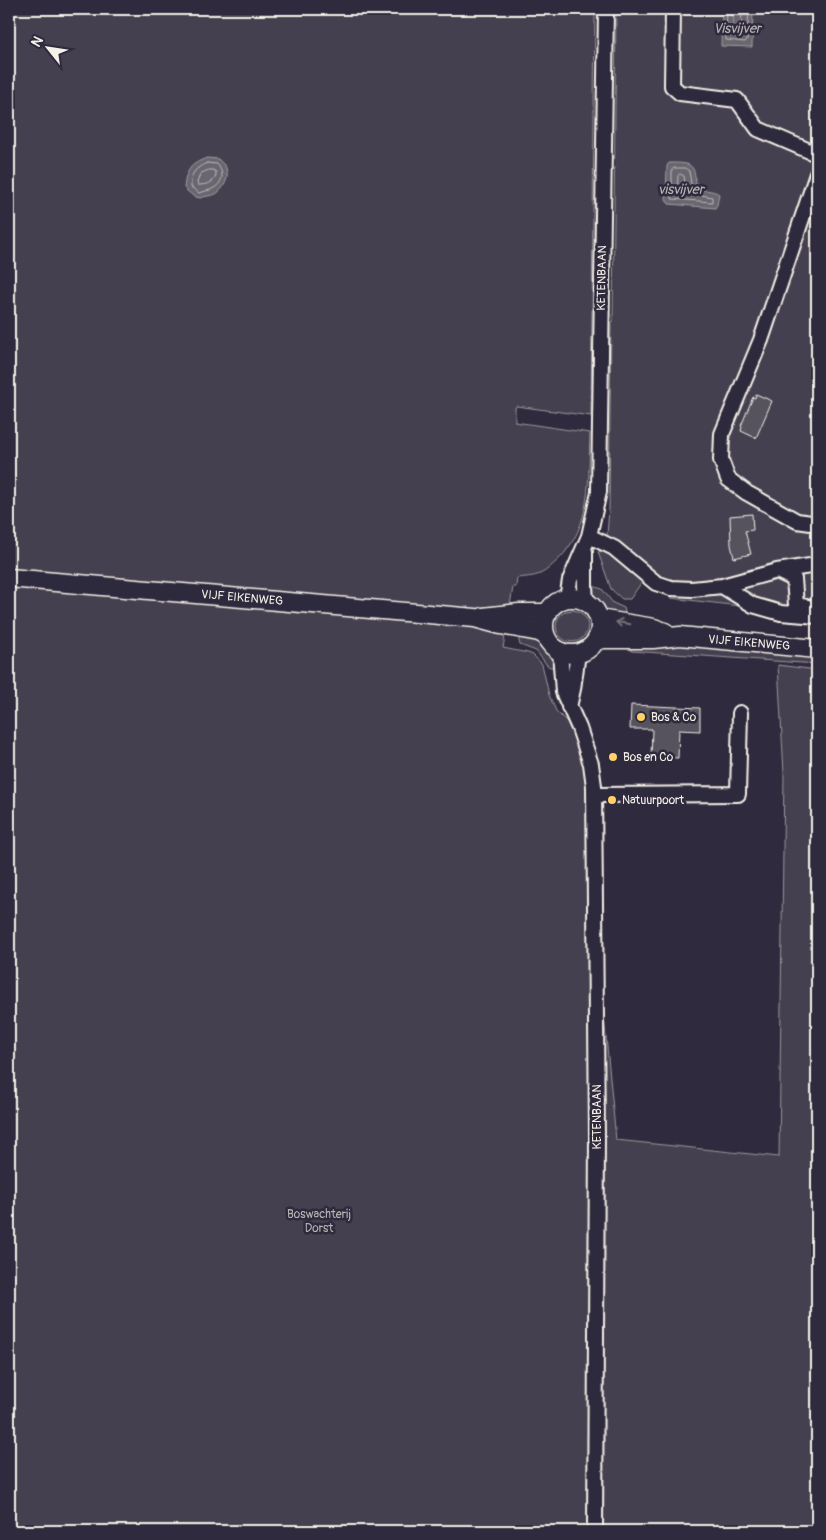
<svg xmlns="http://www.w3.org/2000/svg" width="826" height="1540" font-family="Pangolin,sans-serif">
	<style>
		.green { fill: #454050; stroke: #9c989c }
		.water { fill: #6a6670; stroke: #a19ea0 }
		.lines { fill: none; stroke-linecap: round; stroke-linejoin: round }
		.shore { stroke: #bdb9b8; stroke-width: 1 }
		.building { fill: #56525f; stroke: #f4f1e8 }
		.minor-casing { stroke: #f4f1e8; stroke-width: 18 }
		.major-casing { stroke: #f4f1e8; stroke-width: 21 }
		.minor { stroke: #2f2a3d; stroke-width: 14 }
		.major { stroke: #2f2a3d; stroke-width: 18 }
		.oneway { stroke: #747079 }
		.poi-dot { fill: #ffd166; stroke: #2f2a3d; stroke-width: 2 }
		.labels { text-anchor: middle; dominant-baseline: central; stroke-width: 5; stroke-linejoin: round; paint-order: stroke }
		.street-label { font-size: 12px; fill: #f4f1e8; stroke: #2f2a3d }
		.poi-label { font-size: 12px; fill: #f4f1e8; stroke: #2f2a3d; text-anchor: start }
		.park-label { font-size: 12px; fill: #b7b3b3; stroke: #2f2a3d }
		.water-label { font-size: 14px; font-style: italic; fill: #b6b2b2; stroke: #2f2a3d }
	</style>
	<rect width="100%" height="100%" fill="#2f2a3d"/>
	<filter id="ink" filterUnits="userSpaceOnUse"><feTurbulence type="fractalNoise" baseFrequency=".02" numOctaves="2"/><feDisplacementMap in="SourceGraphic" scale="10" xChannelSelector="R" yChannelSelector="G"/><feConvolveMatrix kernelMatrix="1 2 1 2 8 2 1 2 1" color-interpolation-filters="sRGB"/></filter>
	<g filter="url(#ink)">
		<path class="green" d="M 9,9 L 595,9 L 591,416 L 516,406 L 515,408 L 515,422 L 590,433 C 588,478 593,526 558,560 C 552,565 547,571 540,574 C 533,577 524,577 517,578 L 516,587 L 513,587 L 503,648 L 528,653 L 533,655 L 542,664 L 549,695 L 556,711 L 570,725 L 586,768 L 596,933 L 616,1140 L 779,1157 L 784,773 L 778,665 L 817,670 L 817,1531 L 9,1531 Z
			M 616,9 L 817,9 L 817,615 L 671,598 L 624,548 L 607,535 L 609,509 L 611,322 L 613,322 Z
			M 603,550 L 609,551 L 644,579 L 630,599 L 622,599 L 611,589 L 598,552 Z
			M 590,585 L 602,589 L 613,603 L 624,608 L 625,612 L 624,619 C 604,612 595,607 590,585 Z
			M556 626a16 16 0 1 1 32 0a16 16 0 1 1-32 0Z
			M 519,632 L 538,638 L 551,656 L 555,667 L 550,667 L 547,665 L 536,651 L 520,645 L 519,641 Z
			M 652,642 L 817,655 L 817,664 L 631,651 L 631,643 Z"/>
		<path class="water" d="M 722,9 L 753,9 L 752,47 L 721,46 Z
			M 207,158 L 218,159 C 221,162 225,165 226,168 C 230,177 224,189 216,194 C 211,196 205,196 200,198 L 193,196 L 184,188 C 186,170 190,164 207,158 Z
			M 669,163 C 691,163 695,163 696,186 C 703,192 712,189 719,194 L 717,205 L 715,208 L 669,204 L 666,199 L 667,166 Z"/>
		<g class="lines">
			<path class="shore" d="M 727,9 L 726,40 L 745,42 L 747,40 L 749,9
				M 733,9 L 733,33 L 734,35 L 739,36 L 741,33 L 742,9
				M 207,163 L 217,164 C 224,172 224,182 214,188 C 210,191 203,191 199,193 L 191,187 C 190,174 195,168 207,163 Z
				M 674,168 L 685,168 L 689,171 L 692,189 L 701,195 L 712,197 L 712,202 L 672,199 L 672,170 Z
				M 209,170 L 213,170 L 216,172 C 217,183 206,185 198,185 L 197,183 L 200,174 Z
				M 680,174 L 684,176 L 686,191 L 684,194 L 679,193 L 677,192 L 678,176 Z"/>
		</g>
		<path class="building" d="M 756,394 L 772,401 L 756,438 L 741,431 L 742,427 L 741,426 L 753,397 L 755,398 Z
			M 752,514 L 753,530 L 745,531 L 751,554 L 734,558 L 731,545 L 730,516 Z
			M 631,705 L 700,708 L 700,731 L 679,730 L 678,758 L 651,757 L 652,729 L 630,729 Z"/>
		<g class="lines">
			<g class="minor-casing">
				<path id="minor" d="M 673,9 L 672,86 L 680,93 L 737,100 L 758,129 L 814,153 L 817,156
					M 817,174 L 761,340 L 722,434 L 721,460 L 728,479 L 747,493 L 797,521 L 811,523 L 817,521
					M 589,536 L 614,548 L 656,583 L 671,588 L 692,589 L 722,586 L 777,571 L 817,565
					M 585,551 L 585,585 L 586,602
					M 777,571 L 794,579 L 796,605 L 817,609
					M 722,586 L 753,605 L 781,613 L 817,616
					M 567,599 L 570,580 L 589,536 L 599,492 L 606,9
					M 560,651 L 563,692 L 579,728 L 591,764 L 594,786 L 597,1137 L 595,1531
					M 569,707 L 573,689 L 578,653
					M 595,795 L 738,794 L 740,713"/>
			</g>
			<g class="major-casing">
				<path id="major" d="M 9,578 L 475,618 L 501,625 L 539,632 L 546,636
					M544 626a28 28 0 1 1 56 0a28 28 0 1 1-56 0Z
					M 483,617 L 519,613 L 548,613
					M 599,619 L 654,628 L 665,632
					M 596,641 L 603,639 L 653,639 L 680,636 L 817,649"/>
			</g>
			<use href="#minor" class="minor"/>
			<use href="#major" class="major"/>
		</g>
		<defs><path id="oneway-shaft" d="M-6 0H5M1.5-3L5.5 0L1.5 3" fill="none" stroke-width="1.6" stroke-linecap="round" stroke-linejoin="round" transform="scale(1.25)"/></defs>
		<use class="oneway" href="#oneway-shaft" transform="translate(623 623) rotate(-171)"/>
	</g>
	<g class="poi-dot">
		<circle cx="641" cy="717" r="5"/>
		<circle cx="613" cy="757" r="5"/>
		<circle cx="612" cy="800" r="5"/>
	</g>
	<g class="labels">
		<g class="street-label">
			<text transform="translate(602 278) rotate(-89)">KETENBAAN</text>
			<text transform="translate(242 598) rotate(5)">VIJF EIKENWEG</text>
			<text transform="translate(749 643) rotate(5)">VIJF EIKENWEG</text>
			<text transform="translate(597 1117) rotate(-90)">KETENBAAN</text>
		</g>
		<g class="poi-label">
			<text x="651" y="717">Bos &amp; Co</text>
			<text x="623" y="757">Bos en Co</text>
			<text x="622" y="800">Natuurpoort</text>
		</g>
		<g class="park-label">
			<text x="319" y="1214">Boswachterij<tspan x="319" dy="14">Dorst</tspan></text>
		</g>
		<g class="water-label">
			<text x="737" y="28">Visvijver</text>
			<text x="681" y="189">visvijver</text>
		</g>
	</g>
	<rect width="826" height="1540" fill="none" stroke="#2f2a3d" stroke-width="30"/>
	<rect x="15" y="15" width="796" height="1510" fill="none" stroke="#f4f1e8" stroke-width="2" filter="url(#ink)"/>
	<g transform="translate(48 48) rotate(300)" stroke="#2f2a3d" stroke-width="4" paint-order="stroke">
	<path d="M0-4L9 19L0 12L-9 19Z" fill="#f4f1e8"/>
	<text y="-8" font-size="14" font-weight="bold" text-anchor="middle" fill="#f4f1e8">N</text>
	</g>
</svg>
